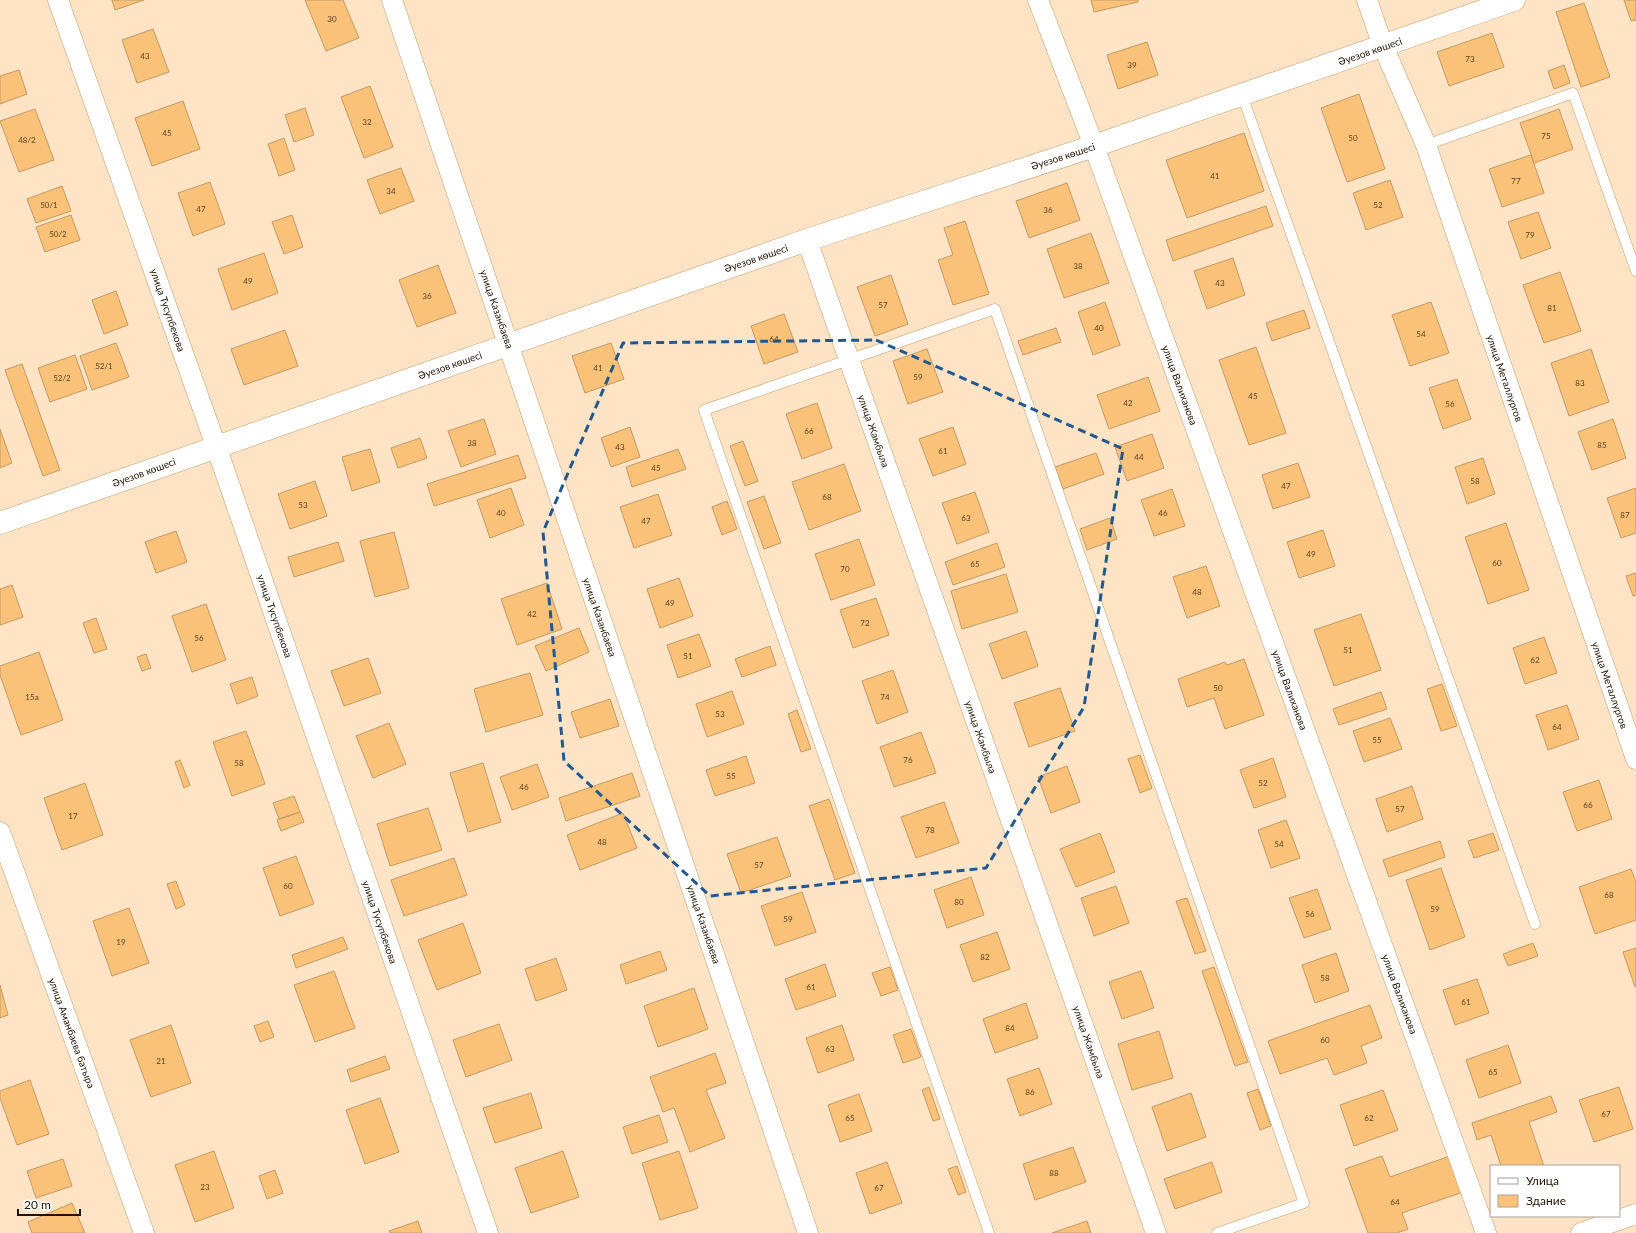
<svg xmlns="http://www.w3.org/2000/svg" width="1636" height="1233" font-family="Lato,sans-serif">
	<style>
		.building { fill: #fac279; stroke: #c29965 }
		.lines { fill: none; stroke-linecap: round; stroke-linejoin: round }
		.lane-casing { stroke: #c49b68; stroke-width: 11 }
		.street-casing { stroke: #c49b68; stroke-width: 21 }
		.secondary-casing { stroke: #c49b68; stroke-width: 23 }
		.lane { stroke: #fff; stroke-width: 10 }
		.street { stroke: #fff; stroke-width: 20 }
		.secondary { stroke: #fff; stroke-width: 22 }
		.marked { fill: none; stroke: #22578f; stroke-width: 3; stroke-dasharray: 8 5; stroke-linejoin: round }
		.labels { text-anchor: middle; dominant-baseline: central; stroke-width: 4; stroke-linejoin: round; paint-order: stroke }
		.number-label { font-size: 8px; fill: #573e1e }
		.street-label { font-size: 10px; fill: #211200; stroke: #fff }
	</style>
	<rect width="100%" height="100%" fill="#fee4c4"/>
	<path class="building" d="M 112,0 L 144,0 L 115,10 Z
		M 305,0 L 343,0 L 359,38 L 326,51 Z
		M 1091,0 L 1138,0 L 1138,2 L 1094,12 Z
		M 1624,0 L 1636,0 L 1636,20 L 1631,21 Z
		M 1584,3 L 1610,77 L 1581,87 L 1556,12 Z
		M 153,29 L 169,72 L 137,83 L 122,40 Z
		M 1492,33 L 1504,67 L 1449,86 L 1437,52 Z
		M 1147,42 L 1158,75 L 1118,89 L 1107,55 Z
		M 1564,65 L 1570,83 L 1554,89 L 1548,71 Z
		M 19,70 L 27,94 L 0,104 L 0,76 Z
		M 370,86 L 393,147 L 364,158 L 341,97 Z
		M 1359,94 L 1385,169 L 1347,182 L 1321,108 Z
		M 183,101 L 200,149 L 152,166 L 135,118 Z
		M 305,108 L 314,135 L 294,142 L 285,115 Z
		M 35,109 L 54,160 L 19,172 L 0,121 Z
		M 1559,109 L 1573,149 L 1534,163 L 1520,123 Z
		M 1244,133 L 1264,191 L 1187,218 L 1166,160 Z
		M 284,138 L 295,170 L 279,176 L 268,144 Z
		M 1531,155 L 1544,193 L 1502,207 L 1489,169 Z
		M 401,168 L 414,201 L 380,214 L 367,180 Z
		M 1390,180 L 1403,217 L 1366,230 L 1353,193 Z
		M 210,182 L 225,224 L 193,236 L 178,193 Z
		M 1067,183 L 1080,220 L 1029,238 L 1016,201 Z
		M 62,186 L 71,211 L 36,223 L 27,199 Z
		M 1266,206 L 1273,226 L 1173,261 L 1166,240 Z
		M 1538,212 L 1551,248 L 1521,259 L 1508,222 Z
		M 71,215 L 80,240 L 45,252 L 36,227 Z
		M 292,215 L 303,247 L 284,254 L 272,222 Z
		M 965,221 L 989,294 L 953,305 L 938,260 L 953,255 L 944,228 Z
		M 1091,233 L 1109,283 L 1064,298 L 1047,249 Z
		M 264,253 L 278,293 L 232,310 L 218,269 Z
		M 1233,258 L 1245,295 L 1207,309 L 1194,271 Z
		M 438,265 L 456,313 L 417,327 L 399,280 Z
		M 1560,272 L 1581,331 L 1544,343 L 1523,285 Z
		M 891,275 L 908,324 L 875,336 L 857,287 Z
		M 116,291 L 128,325 L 104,334 L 92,300 Z
		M 1105,302 L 1120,345 L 1093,355 L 1078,312 Z
		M 1431,302 L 1449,353 L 1410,366 L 1392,315 Z
		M 1304,310 L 1310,328 L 1272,341 L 1266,323 Z
		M 784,314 L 798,352 L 764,364 L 751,326 Z
		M 1056,328 L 1061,342 L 1023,355 L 1018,341 Z
		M 285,330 L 298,366 L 244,385 L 231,349 Z
		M 116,343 L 129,377 L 92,390 L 80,356 Z
		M 611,343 L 624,379 L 585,393 L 572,356 Z
		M 1256,347 L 1286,433 L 1249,445 L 1219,360 Z
		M 927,349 L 943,392 L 908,404 L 893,361 Z
		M 1591,349 L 1609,402 L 1569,416 L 1551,363 Z
		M 75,355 L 87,389 L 50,402 L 38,368 Z
		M 22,364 L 60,470 L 43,476 L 5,370 Z
		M 1148,377 L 1160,411 L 1109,429 L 1097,395 Z
		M 1457,379 L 1471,419 L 1443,429 L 1429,388 Z
		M 817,403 L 832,448 L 802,459 L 786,414 Z
		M 484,419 L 496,454 L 461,467 L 448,431 Z
		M 1613,419 L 1626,458 L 1592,470 L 1578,432 Z
		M 630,427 L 640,457 L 611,467 L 601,438 Z
		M 953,427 L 966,464 L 933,476 L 919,439 Z
		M 0,429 L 12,463 L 0,468 Z
		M 1152,434 L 1164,468 L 1127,481 L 1115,447 Z
		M 420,438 L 427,458 L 398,468 L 391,448 Z
		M 743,441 L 758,481 L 745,486 L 730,446 Z
		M 370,449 L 380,482 L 352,491 L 342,457 Z
		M 678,449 L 686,469 L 632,487 L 626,467 Z
		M 1096,453 L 1104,474 L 1063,489 L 1055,467 Z
		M 518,455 L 526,478 L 434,506 L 427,484 Z
		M 1483,458 L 1495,494 L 1467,504 L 1455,467 Z
		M 1298,463 L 1310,497 L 1273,509 L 1262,475 Z
		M 844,464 L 861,511 L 809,530 L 792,482 Z
		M 315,481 L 327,516 L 290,529 L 278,494 Z
		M 511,488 L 524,525 L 490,538 L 477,500 Z
		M 1636,488 L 1636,533 L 1621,538 L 1607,498 Z
		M 1172,489 L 1185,526 L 1154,536 L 1141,500 Z
		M 975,492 L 989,532 L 957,544 L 942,503 Z
		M 658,494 L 672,535 L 634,548 L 620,507 Z
		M 764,496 L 781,543 L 764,549 L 747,502 Z
		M 727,501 L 737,529 L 722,535 L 712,507 Z
		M 1110,518 L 1117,539 L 1087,550 L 1080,529 Z
		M 1506,523 L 1529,590 L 1488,604 L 1465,537 Z
		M 1323,530 L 1335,566 L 1299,578 L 1287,542 Z
		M 176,531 L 187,562 L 156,573 L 145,542 Z
		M 394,532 L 409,588 L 375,597 L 360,541 Z
		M 859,539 L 875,585 L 831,600 L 815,554 Z
		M 338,542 L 344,561 L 294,577 L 288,557 Z
		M 997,543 L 1005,567 L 953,585 L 945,562 Z
		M 1206,566 L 1220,606 L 1187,618 L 1173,577 Z
		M 1636,573 L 1636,595 L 1633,596 L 1626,576 Z
		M 1006,574 L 1018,612 L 962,629 L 951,591 Z
		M 679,578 L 693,616 L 660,628 L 647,589 Z
		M 547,583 L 562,629 L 517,645 L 501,599 Z
		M 12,585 L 23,617 L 0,625 L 0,589 Z
		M 876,598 L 889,635 L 853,648 L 840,610 Z
		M 206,604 L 226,660 L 192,672 L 172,616 Z
		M 1361,614 L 1381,670 L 1334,686 L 1314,630 Z
		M 96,618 L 107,649 L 94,653 L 83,623 Z
		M 579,628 L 589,652 L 546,671 L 535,646 Z
		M 1026,631 L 1038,666 L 1002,679 L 989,644 Z
		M 699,634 L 711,666 L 678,678 L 667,645 Z
		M 1544,637 L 1557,673 L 1525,684 L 1513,648 Z
		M 770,646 L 776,665 L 742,677 L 735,659 Z
		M 39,652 L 63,720 L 21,735 L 0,675 L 0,666 Z
		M 146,654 L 151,668 L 142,671 L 137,657 Z
		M 368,658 L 381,693 L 344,706 L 331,671 Z
		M 1244,659 L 1264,715 L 1225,729 L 1214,698 L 1187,707 L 1178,679 L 1225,662 L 1227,665 Z
		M 893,670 L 908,712 L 877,724 L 862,681 Z
		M 530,673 L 543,715 L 486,732 L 474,689 Z
		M 252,677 L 258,696 L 237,704 L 230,684 Z
		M 1442,684 L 1457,726 L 1441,731 L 1427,689 Z
		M 1060,688 L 1075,731 L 1029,747 L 1014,703 Z
		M 732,691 L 744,724 L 707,737 L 696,704 Z
		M 1381,692 L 1387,709 L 1339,725 L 1333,709 Z
		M 610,699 L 619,726 L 580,738 L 571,712 Z
		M 1567,705 L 1579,739 L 1548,750 L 1536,715 Z
		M 797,710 L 811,749 L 801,752 L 788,714 Z
		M 1390,718 L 1402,749 L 1364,762 L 1353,731 Z
		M 389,723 L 406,764 L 373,778 L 356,736 Z
		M 246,731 L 265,784 L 232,796 L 213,742 Z
		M 921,732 L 936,773 L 894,787 L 880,747 Z
		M 1140,755 L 1152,788 L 1140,793 L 1128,759 Z
		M 746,756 L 755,783 L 715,796 L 706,770 Z
		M 1273,758 L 1286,797 L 1254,808 L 1240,770 Z
		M 180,760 L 190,785 L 184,788 L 175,762 Z
		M 483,763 L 501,822 L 468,832 L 450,773 Z
		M 537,764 L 549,797 L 512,810 L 500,777 Z
		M 1067,766 L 1080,802 L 1051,813 L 1038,777 Z
		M 632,773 L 640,796 L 566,821 L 559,798 Z
		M 1599,780 L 1612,819 L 1577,831 L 1563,792 Z
		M 85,783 L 103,835 L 62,850 L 44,798 Z
		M 1412,786 L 1423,819 L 1387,832 L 1376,799 Z
		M 294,796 L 300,812 L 279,819 L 273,803 Z
		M 829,799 L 855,873 L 835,880 L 809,806 Z
		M 944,802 L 959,843 L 916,858 L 901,817 Z
		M 428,808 L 442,850 L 390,866 L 377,824 Z
		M 300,812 L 304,822 L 281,831 L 277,820 Z
		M 623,813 L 637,848 L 580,870 L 567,835 Z
		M 1286,820 L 1300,858 L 1271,868 L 1258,830 Z
		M 1100,833 L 1115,872 L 1076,887 L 1060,849 Z
		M 1493,833 L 1499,850 L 1474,858 L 1468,841 Z
		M 777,837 L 791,876 L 741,893 L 727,854 Z
		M 1440,841 L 1445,857 L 1389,877 L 1383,860 Z
		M 296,856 L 314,904 L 280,916 L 263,868 Z
		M 454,858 L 467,895 L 404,916 L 391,880 Z
		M 1441,868 L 1465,937 L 1430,950 L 1406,880 Z
		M 1631,869 L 1636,882 L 1636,920 L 1595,934 L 1579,887 Z
		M 971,877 L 984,915 L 947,928 L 934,890 Z
		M 176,881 L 185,905 L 176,909 L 167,884 Z
		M 1116,886 L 1129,923 L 1094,936 L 1081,898 Z
		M 1317,889 L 1331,929 L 1304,938 L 1289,898 Z
		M 802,892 L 816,932 L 775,946 L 761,906 Z
		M 1187,898 L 1206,951 L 1195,954 L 1176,901 Z
		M 129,908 L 149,963 L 112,976 L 93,921 Z
		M 463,923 L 481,973 L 437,990 L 418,940 Z
		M 997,932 L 1010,969 L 973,982 L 960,945 Z
		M 343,937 L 348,949 L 296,968 L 292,955 Z
		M 1533,943 L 1538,956 L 1508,966 L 1503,954 Z
		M 1636,948 L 1636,987 L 1635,987 L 1623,952 Z
		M 660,951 L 667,970 L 626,984 L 620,965 Z
		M 1336,953 L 1349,991 L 1315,1003 L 1302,965 Z
		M 556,958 L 567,990 L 536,1001 L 525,969 Z
		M 825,964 L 836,996 L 796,1010 L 785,979 Z
		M 890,967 L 898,990 L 881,996 L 872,973 Z
		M 1214,967 L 1248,1062 L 1235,1066 L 1202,971 Z
		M 334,971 L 355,1028 L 315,1042 L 294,985 Z
		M 1141,971 L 1154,1008 L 1122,1019 L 1109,982 Z
		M 1477,979 L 1489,1013 L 1455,1025 L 1443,990 Z
		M 0,985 L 8,1015 L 0,1018 Z
		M 694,988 L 708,1029 L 658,1047 L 644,1006 Z
		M 1026,1003 L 1038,1038 L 995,1053 L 983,1019 Z
		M 1370,1005 L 1382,1038 L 1361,1046 L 1367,1063 L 1334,1075 L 1327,1058 L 1280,1074 L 1268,1041 Z
		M 268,1021 L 274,1037 L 260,1042 L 254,1026 Z
		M 499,1024 L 512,1060 L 466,1077 L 453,1040 Z
		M 171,1025 L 191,1083 L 151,1097 L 130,1040 Z
		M 842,1025 L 854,1060 L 818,1073 L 806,1038 Z
		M 911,1029 L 921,1057 L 903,1063 L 893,1035 Z
		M 1159,1031 L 1173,1078 L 1132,1090 L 1118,1044 Z
		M 1508,1045 L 1521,1083 L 1479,1098 L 1466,1060 Z
		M 715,1053 L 726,1083 L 706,1090 L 725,1138 L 690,1152 L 674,1108 L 663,1112 L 650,1077 Z
		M 385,1056 L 390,1069 L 351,1082 L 347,1070 Z
		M 1039,1068 L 1052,1104 L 1020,1116 L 1007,1079 Z
		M 30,1080 L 49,1134 L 17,1145 L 0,1098 L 0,1091 Z
		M 929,1087 L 940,1119 L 933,1121 L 922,1090 Z
		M 1619,1087 L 1633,1129 L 1594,1142 L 1579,1100 Z
		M 1258,1089 L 1271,1126 L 1260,1130 L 1247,1093 Z
		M 1383,1090 L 1398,1130 L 1354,1146 L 1340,1105 Z
		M 531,1093 L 542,1128 L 495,1143 L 483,1108 Z
		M 1191,1093 L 1206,1137 L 1167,1151 L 1152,1107 Z
		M 859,1094 L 872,1131 L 840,1142 L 828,1105 Z
		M 1551,1096 L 1557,1112 L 1529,1122 L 1544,1166 L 1501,1166 L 1491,1135 L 1477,1140 L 1472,1123 Z
		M 380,1098 L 399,1152 L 365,1164 L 346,1110 Z
		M 659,1115 L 668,1142 L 632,1154 L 623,1127 Z
		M 1073,1147 L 1086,1182 L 1035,1200 L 1023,1164 Z
		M 214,1151 L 234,1208 L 195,1222 L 175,1165 Z
		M 563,1151 L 579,1197 L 531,1213 L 515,1168 Z
		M 679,1151 L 698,1208 L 660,1220 L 642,1163 Z
		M 1453,1155 L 1466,1191 L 1402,1213 L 1408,1229 L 1397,1233 L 1368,1233 L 1345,1169 L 1382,1156 L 1390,1177 Z
		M 63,1159 L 72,1186 L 36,1198 L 27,1171 Z
		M 887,1162 L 902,1203 L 870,1214 L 856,1173 Z
		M 1212,1162 L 1222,1192 L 1175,1209 L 1164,1179 Z
		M 957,1166 L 966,1192 L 958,1195 L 948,1169 Z
		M 275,1170 L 283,1193 L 267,1199 L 259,1176 Z
		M 72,1203 L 85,1233 L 32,1233 L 28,1222 Z
		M 418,1221 L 422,1233 L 390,1233 L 389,1231 Z
		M 1087,1221 L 1091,1233 L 1052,1233 Z"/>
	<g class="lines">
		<g class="lane-casing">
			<path id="lane" d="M 1242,95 L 1535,924
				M 1426,145 L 1573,93 L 1636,271
				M 989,1233 L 704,410 L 995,309 L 1304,1203 L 1217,1233"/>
		</g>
		<g class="street-casing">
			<path id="street" d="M 58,0 L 216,446 L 488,1233
				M 392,0 L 808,1233
				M 1038,0 L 1094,146 L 1486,1233
				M 1367,0 L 1383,46 L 1426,145 L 1636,759
				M 807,240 L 1156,1233
				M 0,832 L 144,1233
				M 1581,1233 L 1636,1214"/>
		</g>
		<g class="secondary-casing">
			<path id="secondary" d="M 0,523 L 807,240 L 1094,146 L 1514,0"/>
		</g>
		<use href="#lane" class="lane"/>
		<use href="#street" class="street"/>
		<use href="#secondary" class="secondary"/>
	</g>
	<path class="marked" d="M 876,340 L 1123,449 L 1084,707 L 986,868 L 710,896 L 564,761 L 543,532 L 623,343 Z"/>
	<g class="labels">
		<g class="number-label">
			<text x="332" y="19">30</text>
			<text x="145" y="56">43</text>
			<text x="1470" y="59">73</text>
			<text x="1132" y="65">39</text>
			<text x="367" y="122">32</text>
			<text x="167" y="133">45</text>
			<text x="1546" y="136">75</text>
			<text x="1353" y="138">50</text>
			<text x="27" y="140">48/2</text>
			<text x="1215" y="176">41</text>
			<text x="1516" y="181">77</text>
			<text x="391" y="191">34</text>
			<text x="49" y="205">50/1</text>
			<text x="1378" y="205">52</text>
			<text x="201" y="209">47</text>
			<text x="1048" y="210">36</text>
			<text x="58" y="234">50/2</text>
			<text x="1530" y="235">79</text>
			<text x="1078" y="266">38</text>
			<text x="248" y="281">49</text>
			<text x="1220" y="283">43</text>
			<text x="427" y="296">36</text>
			<text x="883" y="305">57</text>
			<text x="1552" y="308">81</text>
			<text x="1099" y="328">40</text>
			<text x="1421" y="334">54</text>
			<text x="774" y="339">64</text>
			<text x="104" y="366">52/1</text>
			<text x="598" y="368">41</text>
			<text x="918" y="377">59</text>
			<text x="62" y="378">52/2</text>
			<text x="1580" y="383">83</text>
			<text x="1253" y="396">45</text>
			<text x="1128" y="403">42</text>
			<text x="1450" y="404">56</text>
			<text x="809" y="431">66</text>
			<text x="472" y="443">38</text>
			<text x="1602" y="445">85</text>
			<text x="620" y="447">43</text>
			<text x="943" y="451">61</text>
			<text x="1139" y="457">44</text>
			<text x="656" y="468">45</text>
			<text x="1475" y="481">58</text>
			<text x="1286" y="486">47</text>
			<text x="827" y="497">68</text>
			<text x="303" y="505">53</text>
			<text x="501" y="513">40</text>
			<text x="1163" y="513">46</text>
			<text x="1625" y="515">87</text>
			<text x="966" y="518">63</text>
			<text x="646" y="521">47</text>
			<text x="1311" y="554">49</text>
			<text x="1497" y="563">60</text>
			<text x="975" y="564">65</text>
			<text x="845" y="569">70</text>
			<text x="1197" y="592">48</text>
			<text x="670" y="603">49</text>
			<text x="532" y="614">42</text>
			<text x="865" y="623">72</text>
			<text x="199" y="638">56</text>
			<text x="1348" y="650">51</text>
			<text x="688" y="656">51</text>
			<text x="1535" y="660">62</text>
			<text x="1218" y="688">50</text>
			<text x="32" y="697">15а</text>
			<text x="885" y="697">74</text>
			<text x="720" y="714">53</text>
			<text x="1557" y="727">64</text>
			<text x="1377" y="740">55</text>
			<text x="908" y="760">76</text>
			<text x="239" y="763">58</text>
			<text x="731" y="776">55</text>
			<text x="1263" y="783">52</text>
			<text x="524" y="787">46</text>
			<text x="1588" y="805">66</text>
			<text x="1400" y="809">57</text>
			<text x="73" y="816">17</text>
			<text x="930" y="830">78</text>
			<text x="602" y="842">48</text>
			<text x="1279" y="844">54</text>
			<text x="759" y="865">57</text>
			<text x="288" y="886">60</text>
			<text x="1609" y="895">68</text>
			<text x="959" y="902">80</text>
			<text x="1435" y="909">59</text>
			<text x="1310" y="914">56</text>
			<text x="788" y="919">59</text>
			<text x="121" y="942">19</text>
			<text x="985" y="957">82</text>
			<text x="1325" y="978">58</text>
			<text x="811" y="987">61</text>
			<text x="1466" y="1002">61</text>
			<text x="1010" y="1028">84</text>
			<text x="1325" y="1040">60</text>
			<text x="830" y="1049">63</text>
			<text x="161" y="1061">21</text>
			<text x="1493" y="1072">65</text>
			<text x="1030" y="1092">86</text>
			<text x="1606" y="1114">67</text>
			<text x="850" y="1118">65</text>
			<text x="1369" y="1118">62</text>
			<text x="1054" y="1173">88</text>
			<text x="205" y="1187">23</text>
			<text x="879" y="1188">67</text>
			<text x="1395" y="1202">64</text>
		</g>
		<g class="street-label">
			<text transform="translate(1370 51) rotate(-19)">Әуезов көшесі</text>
			<text transform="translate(1063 156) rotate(-18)">Әуезов көшесі</text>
			<text transform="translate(756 258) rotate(-19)">Әуезов көшесі</text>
			<text transform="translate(497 309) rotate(71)">улица Казанбаева</text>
			<text transform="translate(168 310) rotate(71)">улица Тусупбекова</text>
			<text transform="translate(450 365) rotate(-19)">Әуезов көшесі</text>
			<text transform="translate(1505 378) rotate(71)">улица Металлургов</text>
			<text transform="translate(1180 385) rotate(70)">улица Валиханова</text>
			<text transform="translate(874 431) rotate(71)">улица Жамбыла</text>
			<text transform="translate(144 472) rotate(-20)">Әуезов көшесі</text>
			<text transform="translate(275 616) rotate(71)">улица Тусупбекова</text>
			<text transform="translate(600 617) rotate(71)">улица Казанбаева</text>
			<text transform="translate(1610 685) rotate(71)">улица Металлургов</text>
			<text transform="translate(1290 690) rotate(70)">улица Валиханова</text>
			<text transform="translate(981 737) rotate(71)">улица Жамбыла</text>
			<text transform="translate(380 922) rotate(71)">улица Тусупбекова</text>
			<text transform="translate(704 924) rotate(71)">улица Казанбаева</text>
			<text transform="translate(1400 994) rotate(70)">улица Валиханова</text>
			<text transform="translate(72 1033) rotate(70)">улица Аманбаева батыра</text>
			<text transform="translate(1089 1042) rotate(71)">улица Жамбыла</text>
		</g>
	</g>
	<rect x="1490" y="1165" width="130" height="52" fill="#ffffff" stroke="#a6a099"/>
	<rect x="1498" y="1178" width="20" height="6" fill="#ffffff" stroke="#a6a099"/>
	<text x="1526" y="1185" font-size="12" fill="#211200">Улица</text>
	<rect x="1498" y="1195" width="20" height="12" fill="#fac279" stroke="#a6a099"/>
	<text x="1526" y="1205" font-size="12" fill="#211200">Здание</text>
	<path d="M18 1209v6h62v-6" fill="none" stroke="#211200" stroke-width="2"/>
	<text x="24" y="1209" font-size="12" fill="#211200" stroke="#ffffff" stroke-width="3" paint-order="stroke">20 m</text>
</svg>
